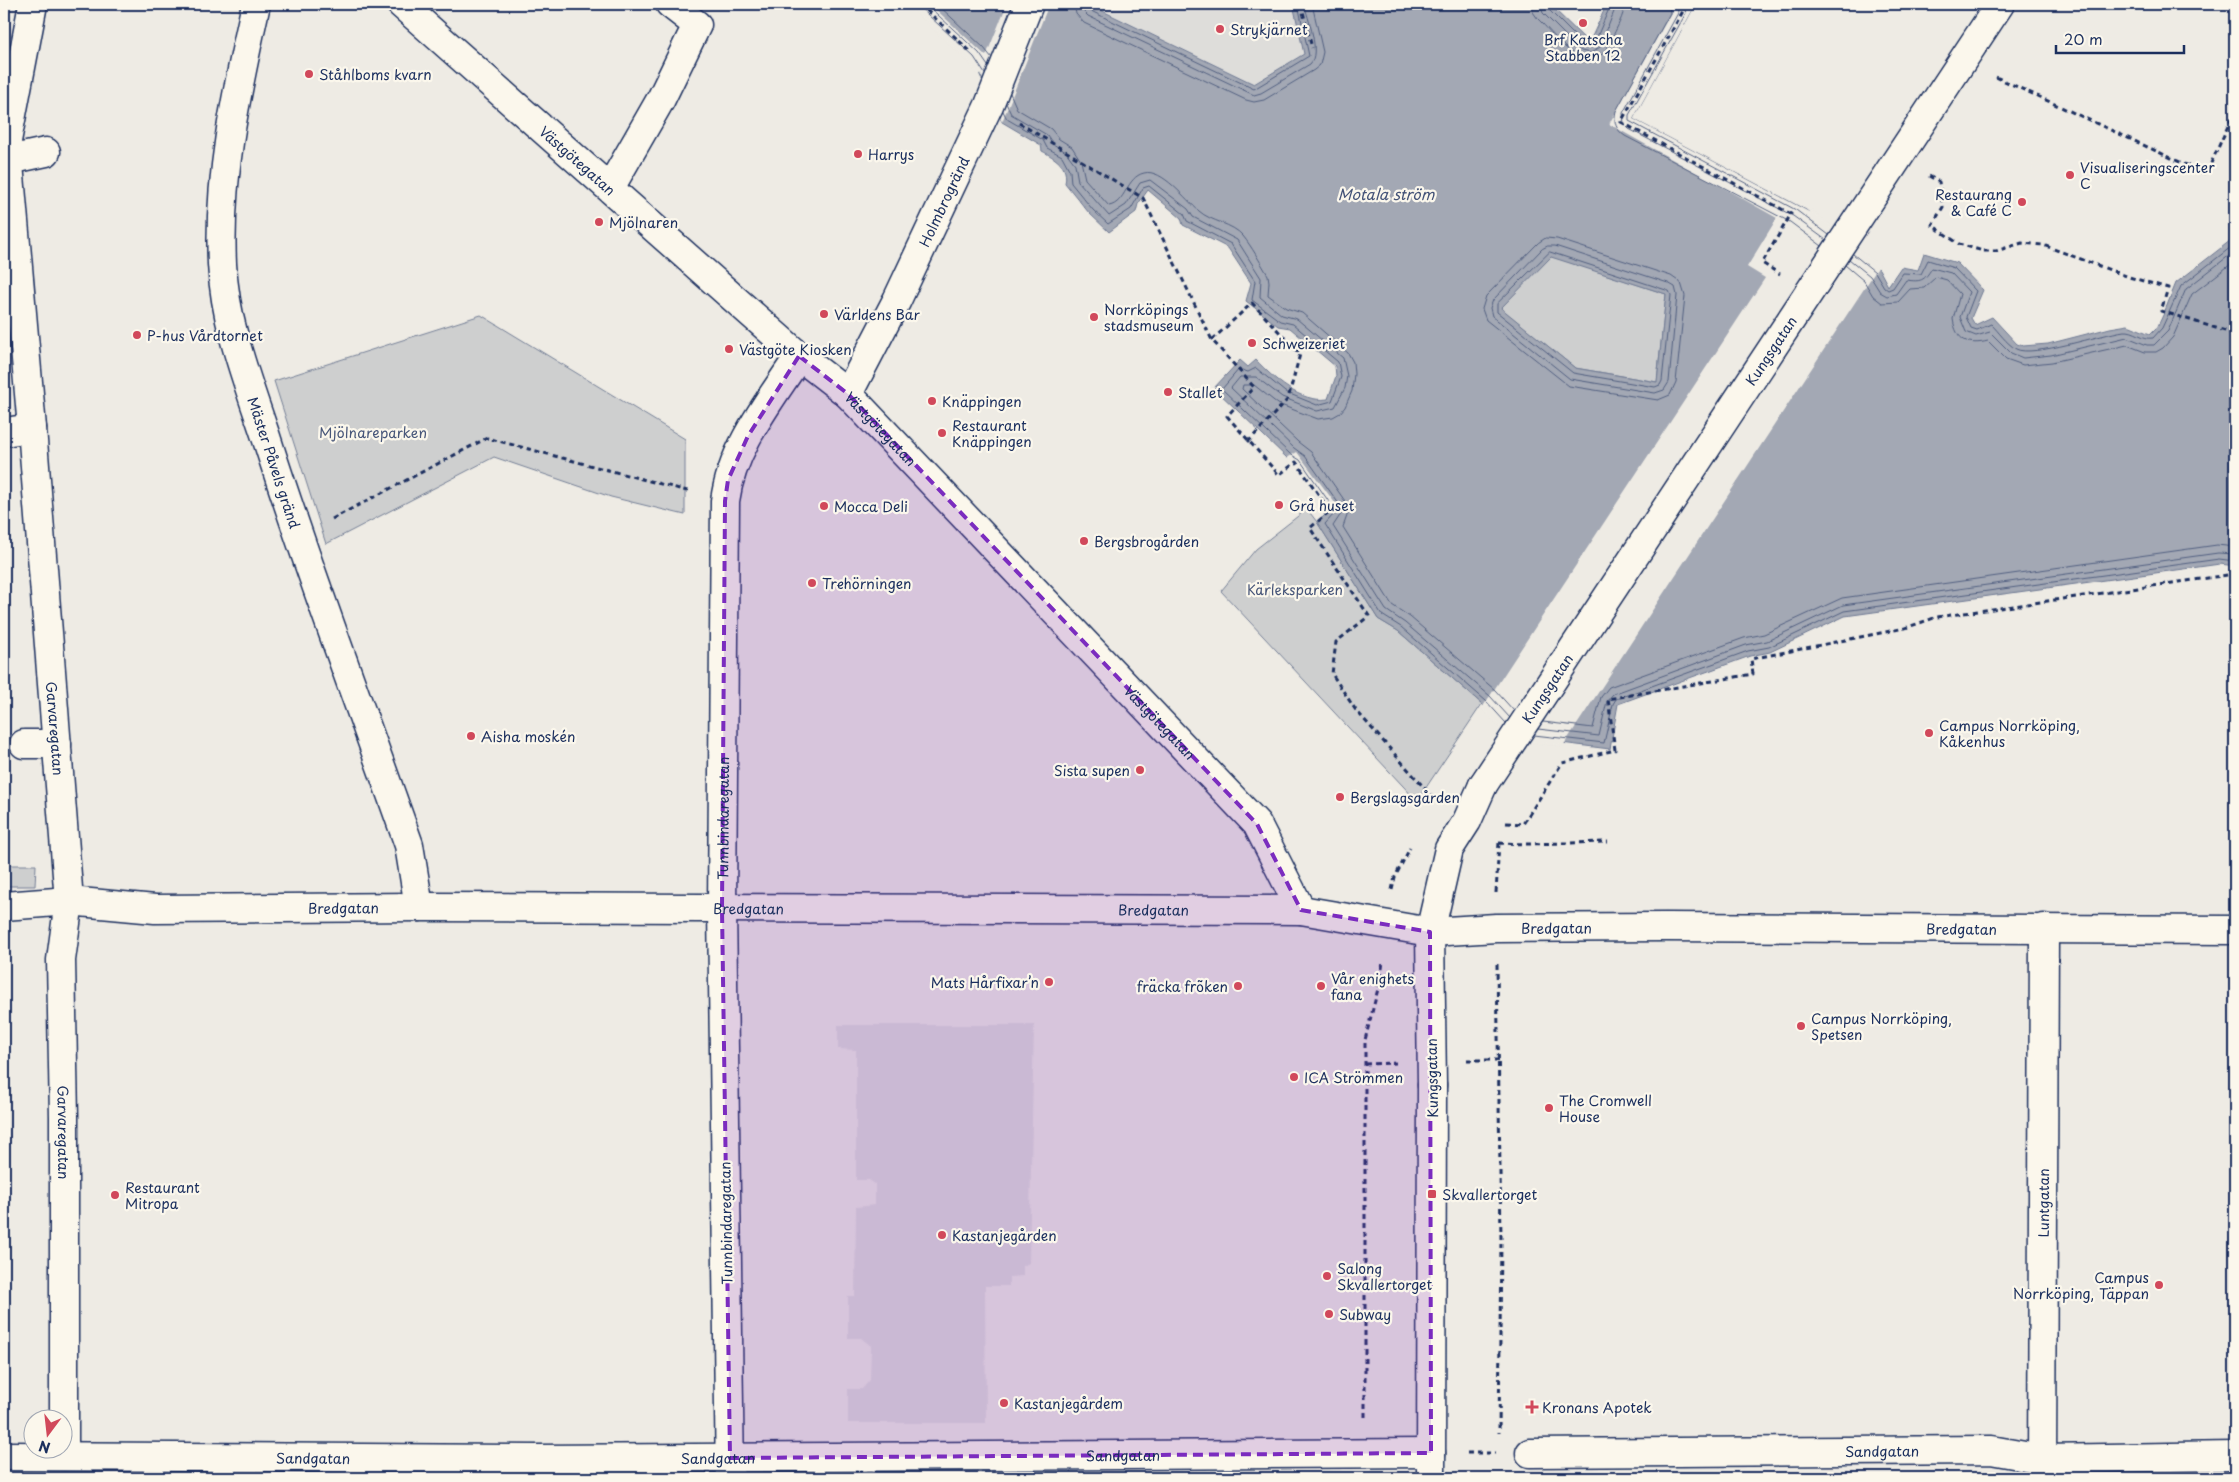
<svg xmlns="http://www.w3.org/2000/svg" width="2239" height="1482" font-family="'Playpen Sans',sans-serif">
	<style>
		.built { fill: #deddda }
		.green { fill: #cecfcf; stroke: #747f96 }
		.water { fill: #a3a8b4; stroke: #6d7892; fill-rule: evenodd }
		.pier { fill: #eeebe4 }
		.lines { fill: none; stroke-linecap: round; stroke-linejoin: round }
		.shore { stroke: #515f80; stroke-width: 1 }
		.minor-casing { stroke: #1b2f5e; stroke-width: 31 }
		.major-casing { stroke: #1b2f5e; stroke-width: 31 }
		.path { stroke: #1b2f5e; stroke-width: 3; stroke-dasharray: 5 4; stroke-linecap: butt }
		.minor { stroke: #fbf7ec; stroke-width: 28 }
		.major { stroke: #fbf7ec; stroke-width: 28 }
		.marked { fill: #7b2cbf; fill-opacity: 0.2; stroke: #7b2cbf; stroke-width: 4; stroke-dasharray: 10 6; stroke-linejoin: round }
		.poi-dot { fill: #d1495b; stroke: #fbf7ec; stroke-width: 2 }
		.labels { text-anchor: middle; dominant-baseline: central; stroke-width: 4.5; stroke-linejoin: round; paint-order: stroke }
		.poi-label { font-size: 14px; fill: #1b2f5e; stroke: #fbf7ec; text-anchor: start }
		.street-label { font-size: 14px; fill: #1b2f5e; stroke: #fbf7ec }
		.park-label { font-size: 14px; fill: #48577a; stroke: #fbf7ec }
		.water-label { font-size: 15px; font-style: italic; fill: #445378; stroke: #fbf7ec }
	</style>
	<rect width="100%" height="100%" fill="#eeebe4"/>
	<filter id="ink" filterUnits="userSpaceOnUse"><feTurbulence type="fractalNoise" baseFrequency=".02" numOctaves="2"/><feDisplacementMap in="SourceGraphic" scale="10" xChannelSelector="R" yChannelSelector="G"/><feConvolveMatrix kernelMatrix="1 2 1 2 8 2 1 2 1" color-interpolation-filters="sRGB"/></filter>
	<g filter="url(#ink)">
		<path class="built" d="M 1088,4 L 1293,4 L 1305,54 L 1254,84 Z
			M 838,1025 L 1034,1025 L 1029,1263 L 1023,1266 L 1023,1276 L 1009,1277 L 1009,1286 L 985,1286 L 986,1423 L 848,1423 L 848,1389 L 862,1389 L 870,1380 L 871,1346 L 861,1338 L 848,1338 L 848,1296 L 855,1296 L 856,1207 L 875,1205 L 875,1184 L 869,1180 L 856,1180 L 856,1050 L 838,1049 Z"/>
		<path class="green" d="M 1551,256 L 1666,294 L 1657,382 L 1575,368 L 1500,308 Z
			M 481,315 L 685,439 L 685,515 L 611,497 L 494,457 L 326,544 L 274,381 Z
			M 1307,509 L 1317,522 L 1378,619 L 1398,631 L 1482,704 L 1417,801 L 1221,591 L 1256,549 Z
			M 4,865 L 36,865 L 35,886 L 4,886 Z"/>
		<path class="water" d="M 909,4 L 1088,4 L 1254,84 L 1304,54 L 1293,4 L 1549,4 L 1589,43 L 1607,4 L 1685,4 L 1693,9 L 1633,119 L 1806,210 L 1879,269 L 1888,286 L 1901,267 L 1918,270 L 1924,253 L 1957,263 L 1983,290 L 1971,318 L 1975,325 L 1992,317 L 2017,344 L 2023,346 L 2048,344 L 2110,328 L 2128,325 L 2150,334 L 2158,326 L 2164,313 L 2176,283 L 2235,237 L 2235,566 L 2220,564 L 1845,616 L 1770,652 L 1750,656 L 1618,704 L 1610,749 L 1512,737 L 1482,704 L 1398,631 L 1378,619 L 1317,522 L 1330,511 L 1296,462 L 1287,458 L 1214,388 L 1240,360 L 1248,367 L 1256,360 C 1274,379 1300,403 1328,399 L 1336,376 L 1335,366 L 1290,328 L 1278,326 L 1246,301 L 1251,283 L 1228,248 L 1183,225 L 1181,218 L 1148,190 L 1138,204 L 1136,212 L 1109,232 L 1089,213 L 1065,183 C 1069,166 1055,158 1042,151 L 1041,145 L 1002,122 L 979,73 L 971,61 ZM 1551,257 L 1666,294 L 1657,382 L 1575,368 L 1501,308 Z"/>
		<path class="pier" d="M 907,4 L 930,4 L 986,56 L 1007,4 L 1049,4 L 1002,122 L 980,73 L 978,76 L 969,62 Z
			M 1676,4 L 1685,4 L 1693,9 L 1633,119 L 1809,212 L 1811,210 L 1879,266 L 1563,746 L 1512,740 L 1482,708 L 1765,278 L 1747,267 L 1777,218 L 1609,124 Z
			M 1297,452 L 1335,503 L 1326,509 L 1287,458 Z"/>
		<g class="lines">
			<path class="shore" d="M 916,4 L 974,57 L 985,74
				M 926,4 L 979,53 L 988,66
				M 937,4 L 984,48 L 992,58
				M 1074,4 L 1076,14 L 1084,23 L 1246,100 L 1254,102 L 1264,100 L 1314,70 L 1320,65 L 1323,52 L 1312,4
				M 1081,4 L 1083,11 L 1088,16 L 1254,95 L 1261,93 L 1310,64 C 1321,53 1308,18 1304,4
				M 1088,4 L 1091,11 L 1254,89 L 1309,56 L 1298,4
				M 1532,4 L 1533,12 L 1538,19 C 1559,39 1590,87 1611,40 C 1616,29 1624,16 1625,4
				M 1540,4 L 1543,13 L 1581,51 L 1591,53 L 1600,47 L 1617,4
				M 1546,4 L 1548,9 L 1584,45 L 1589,47 L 1594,44 L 1611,4
				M 1669,4 L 1670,13 L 1616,111 C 1613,122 1616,130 1625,136 L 1790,222 L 1822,246
				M 1677,4 L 1678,13 L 1623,113 L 1624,124 L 1629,129 L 1793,216 L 1826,240
				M 1683,4 L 1686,13 L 1629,115 L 1629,121 L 1796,210 L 1829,235
				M 1010,93 L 1017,109 L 1051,129 L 1059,139 L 1072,147 L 1081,161 L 1085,179 L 1109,206 C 1126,203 1126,177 1144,173 C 1162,168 1186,200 1199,211 C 1211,222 1232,223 1243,236 C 1252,247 1260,262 1268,275 L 1269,282 L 1268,295 L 1286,308 L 1302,313 L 1348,353 L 1353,362 L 1354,374 L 1352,391 L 1345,407 L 1340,413 L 1333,417 L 1318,419 L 1278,404 L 1254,385 L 1243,385 L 1242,389 L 1298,442 L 1311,452 L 1347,504 L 1348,513 L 1343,527 L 1392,605 L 1410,617 L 1495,690 L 1514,711
				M 1006,103 L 1011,114 L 1047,135 L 1053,144 L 1066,152 L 1075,164 L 1078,181 L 1109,216 L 1126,205 L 1140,183 L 1150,180 L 1188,209 L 1193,217 L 1237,240 L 1261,278 L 1260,297 L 1282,315 L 1297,319 L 1343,358 L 1347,376 L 1345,388 L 1335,407 L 1317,411 L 1282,397 L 1256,377 L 1240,377 L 1231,388 L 1294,448 L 1305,456 L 1339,504 L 1341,514 L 1333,526 L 1386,610 L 1405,623 L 1490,696 L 1510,718
				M 1003,111 L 1007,119 L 1043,140 L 1047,148 L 1062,156 L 1070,171 L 1071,183 L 1093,210 L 1108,224 L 1131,209 L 1143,188 L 1149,186 L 1184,214 L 1187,221 L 1231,244 L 1255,281 L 1252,300 L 1280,321 L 1293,324 L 1338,362 L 1341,377 L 1332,401 L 1317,405 L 1285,392 L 1256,368 L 1248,372 L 1239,369 L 1222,389 L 1290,454 L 1300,460 L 1334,509 L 1334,514 L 1325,524 L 1382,615 L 1401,627 L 1486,701 L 1506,723
				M 1546,238 L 1557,239 L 1671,276 L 1681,283 L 1685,296 L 1676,382 L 1670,395 L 1658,400 L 1569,386 L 1486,320 L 1482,309 L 1486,296 L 1538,243 Z
				M 1548,246 L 1555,246 L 1668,283 L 1675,287 L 1677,295 L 1669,382 L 1664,390 L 1655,393 L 1570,379 L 1492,316 L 1490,308 L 1493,300 L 1542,249 Z
				M 1550,252 L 1669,291 L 1671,295 L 1662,381 L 1660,385 L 1655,387 L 1573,373 L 1497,312 L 1497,304 Z
				M 1853,254 L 1875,272 L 1884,287 L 1888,290 L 1893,288 L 1903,273 L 1921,274 L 1928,260 L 1954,268 L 1976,291 L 1966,317 L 1971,328 L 1977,330 L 1991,324 C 1999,332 2006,343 2016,349 C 2032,358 2102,334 2124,331 C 2135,330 2143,340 2153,338 L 2162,328 L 2181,286 L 2235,244
				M 1849,259 L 1870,276 L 1880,292 L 1887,296 L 1896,294 L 1906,280 C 1921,282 1924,281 1932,268 L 1951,273 L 1969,292 L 1960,317 L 1966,332 L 1976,336 L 1990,332 L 2011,353 L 2023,358 L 2051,355 L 2127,337 L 2147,345 L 2154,345 L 2168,331 L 2186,289 L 2235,251
				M 1845,265 L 1864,281 L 1873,296 L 1882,303 L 1898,302 L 1910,289 L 1924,288 L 1936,277 L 1947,280 L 1960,294 L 1953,319 C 1956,341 1969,346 1988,341 L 2006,359 L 2023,365 L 2052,362 L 2127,345 L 2145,352 L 2156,352 L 2163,348 L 2173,337 L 2192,294 L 2235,261
				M 1543,722 L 1593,728 L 1601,697 L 1609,687 L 1744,638 L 1764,634 L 1842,598 L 2217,545 L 2235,547
				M 1538,729 L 1599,736 L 1607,701 L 1613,694 L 1746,645 L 1767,641 L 1843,605 L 2218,553 L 2235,554
				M 1534,735 L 1604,743 L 1613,704 L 1616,699 L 1748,651 L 1769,647 L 1844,611 L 2219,559 L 2235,561"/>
			<g class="minor-casing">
				<g id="minor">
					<path id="s1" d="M 33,4 L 7,141 L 32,428 L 69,901 L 61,960 L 64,1117 L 64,1456"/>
					<path id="s2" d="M 256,4 C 237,91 218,174 222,264 C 225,326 249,385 268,443 C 311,578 362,711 409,845 L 419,907"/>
					<path id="s3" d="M 401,4 L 799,356 L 848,394 L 1257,824 L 1301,910"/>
					<path d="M 4,161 L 46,152"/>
					<path d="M 610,188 L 661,99 L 697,25 L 670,4"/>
					<path id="s4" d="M 848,394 L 897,300 L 989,105 L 1029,4"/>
					<path d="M 4,432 L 32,428"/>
					<path d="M 24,744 L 57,744"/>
					<path id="s5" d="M 4,906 L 69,901 L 155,909 L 419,907 L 1301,910 L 1430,932 L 1496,928 L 1666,927 L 2235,930"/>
					<path d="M 1432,1085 L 1430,932 L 1449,849 L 1467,821 L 1483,785"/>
					<path id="s6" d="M 1530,1453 L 1991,1450 L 2042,1459 L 2235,1456"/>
					<path id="s7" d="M 4,1456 L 538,1459 L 1431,1453"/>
					<path id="s8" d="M 730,1478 L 722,909 L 725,501 C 732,447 770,401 799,356"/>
					<path id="s9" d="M 2042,1478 L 2044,928"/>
				</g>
			</g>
			<g class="major-casing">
				<g id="major">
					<path id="s10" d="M 1483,785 L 2000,4"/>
					<path d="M 1431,1478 L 1432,1085"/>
				</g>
			</g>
			<path class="path" d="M 920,4 L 970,51
				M 1301,4 L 1312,48
				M 1687,4 L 1621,122 L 1791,214 L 1762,263 L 1780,274
				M 1996,77 L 2206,174 L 2235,111
				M 1019,123 L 1143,198 L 1212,340 L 1254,387 L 1227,416 L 1279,475 L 1296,462 L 1330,511 L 1310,528 L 1369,616 L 1336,642 L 1332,674 L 1355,709 L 1435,800
				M 1929,176 L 1939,182 L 1943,207 L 1932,225 L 1959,244 L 1983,251 L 1996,251 L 2022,243 L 2043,245 L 2129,277 L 2168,288 L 2161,311 L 2235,334
				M 1212,340 L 1252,303 L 1300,354 L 1288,399 L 1248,442
				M 332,519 L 487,438 L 691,492
				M 1506,823 L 1523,824 L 1562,763 L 1615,750 L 1608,699 L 1753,674 L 1751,659 L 1905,628 L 1937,617 L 2235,574
				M 1499,843 L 1526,844 L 1608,842
				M 1392,890 L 1395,877 L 1410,848
				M 1496,893 L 1499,842
				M 1497,964 L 1501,1239 L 1499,1433
				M 1467,1060 L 1499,1060
				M 1365,1064 L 1396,1063
				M 1365,1417 L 1365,1040 L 1381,977 L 1383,961
				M 1467,1453 L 1495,1453"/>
			<use href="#minor" class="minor"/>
			<use href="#major" class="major"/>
		</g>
	</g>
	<path class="marked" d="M 799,356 L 848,394 L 1257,824 L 1301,910 L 1430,932 L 1431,1453 L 730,1458 L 722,909 L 725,501 L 728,480 L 748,436 Z"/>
	<g class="poi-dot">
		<circle cx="1583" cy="23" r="5"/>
		<circle cx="1220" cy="29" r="5"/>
		<circle cx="309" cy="74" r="5"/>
		<circle cx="858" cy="154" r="5"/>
		<circle cx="2070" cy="175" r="5"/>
		<circle cx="2022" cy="202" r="5"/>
		<circle cx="599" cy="222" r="5"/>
		<circle cx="824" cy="314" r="5"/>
		<circle cx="1094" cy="317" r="5"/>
		<circle cx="137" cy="335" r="5"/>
		<circle cx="1252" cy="343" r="5"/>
		<circle cx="729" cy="349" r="5"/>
		<circle cx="1168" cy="392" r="5"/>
		<circle cx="932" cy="401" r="5"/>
		<circle cx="942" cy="433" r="5"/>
		<circle cx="1279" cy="505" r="5"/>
		<circle cx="824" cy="506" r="5"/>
		<circle cx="1084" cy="541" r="5"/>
		<circle cx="812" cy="583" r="5"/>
		<circle cx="1929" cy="733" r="5"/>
		<circle cx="471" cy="736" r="5"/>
		<circle cx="1140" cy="770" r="5"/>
		<circle cx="1340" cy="797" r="5"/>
		<circle cx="1049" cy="982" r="5"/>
		<circle cx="1238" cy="986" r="5"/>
		<circle cx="1321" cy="986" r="5"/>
		<circle cx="1801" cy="1026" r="5"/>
		<circle cx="1294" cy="1077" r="5"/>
		<circle cx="1549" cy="1108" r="5"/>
		<rect x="1427" y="1189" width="10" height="10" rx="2.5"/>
		<circle cx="115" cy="1195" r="5"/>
		<circle cx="942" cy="1235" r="5"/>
		<circle cx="1327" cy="1276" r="5"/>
		<circle cx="2159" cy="1285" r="5"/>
		<circle cx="1329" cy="1314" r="5"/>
		<circle cx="1004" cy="1403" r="5"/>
		<path d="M1529.5 1399.5h5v5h5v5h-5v5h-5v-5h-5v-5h5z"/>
	</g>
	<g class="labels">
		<g class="poi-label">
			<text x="1230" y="29">Strykjärnet</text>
			<text x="1583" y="39" text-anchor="middle">Brf Katscha<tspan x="1583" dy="16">Stabben 12</tspan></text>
			<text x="319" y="74">Ståhlboms kvarn</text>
			<text x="868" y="154">Harrys</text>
			<text x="2080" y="167">Visualiseringscenter<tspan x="2080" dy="16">C</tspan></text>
			<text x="2012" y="194" text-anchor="end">Restaurang<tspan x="2012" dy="16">&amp; Café C</tspan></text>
			<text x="609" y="222">Mjölnaren</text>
			<text x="1104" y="309">Norrköpings<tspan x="1104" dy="16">stadsmuseum</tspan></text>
			<text x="834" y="314">Världens Bar</text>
			<text x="147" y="335">P-hus Vårdtornet</text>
			<text x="1262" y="343">Schweizeriet</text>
			<text x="739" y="349">Västgöte Kiosken</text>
			<text x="1178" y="392">Stallet</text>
			<text x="942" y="401">Knäppingen</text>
			<text x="952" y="425">Restaurant<tspan x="952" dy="16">Knäppingen</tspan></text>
			<text x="1289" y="505">Grå huset</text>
			<text x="834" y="506">Mocca Deli</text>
			<text x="1094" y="541">Bergsbrogården</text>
			<text x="822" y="583">Trehörningen</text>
			<text x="1939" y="725">Campus Norrköping,<tspan x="1939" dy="16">Kåkenhus</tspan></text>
			<text x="481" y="736">Aisha moskén</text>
			<text x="1130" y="770" text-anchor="end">Sista supen</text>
			<text x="1350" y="797">Bergslagsgården</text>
			<text x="1331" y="978">Vår enighets<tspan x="1331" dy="16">fana</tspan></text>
			<text x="1039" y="982" text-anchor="end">Mats Hårfixar’n</text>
			<text x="1228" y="986" text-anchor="end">fräcka frõken</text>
			<text x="1811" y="1018">Campus Norrköping,<tspan x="1811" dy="16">Spetsen</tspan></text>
			<text x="1304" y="1077">ICA Strömmen</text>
			<text x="1559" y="1100">The Cromwell<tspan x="1559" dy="16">House</tspan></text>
			<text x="125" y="1187">Restaurant<tspan x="125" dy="16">Mitropa</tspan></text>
			<text x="1442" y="1194">Skvallertorget</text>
			<text x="952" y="1235">Kastanjegården</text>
			<text x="1337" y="1268">Salong<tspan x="1337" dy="16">Skvallertorget</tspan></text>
			<text x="2149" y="1277" text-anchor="end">Campus<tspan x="2149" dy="16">Norrköping, Täppan</tspan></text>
			<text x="1339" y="1314">Subway</text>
			<text x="1014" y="1403">Kastanjegårdem</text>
			<text x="1542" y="1407">Kronans Apotek</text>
		</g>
		<g class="street-label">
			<text stroke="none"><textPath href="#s3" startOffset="236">Västgötegatan</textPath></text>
			<text stroke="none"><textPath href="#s4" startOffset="215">Holmbrogränd</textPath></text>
			<text stroke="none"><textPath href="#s10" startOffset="521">Kungsgatan</textPath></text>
			<text stroke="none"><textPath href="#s3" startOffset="641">Västgötegatan</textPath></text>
			<text stroke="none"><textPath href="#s2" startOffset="469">Mäster Påvels gränd</textPath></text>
			<text stroke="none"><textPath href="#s10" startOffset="116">Kungsgatan</textPath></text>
			<text stroke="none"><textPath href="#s3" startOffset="1046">Västgötegatan</textPath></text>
			<text stroke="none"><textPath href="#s1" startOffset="729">Garvaregatan</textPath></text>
			<text stroke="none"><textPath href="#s8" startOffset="660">Tunnbindaregatan</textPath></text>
			<text stroke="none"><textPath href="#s5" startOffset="340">Bredgatan</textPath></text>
			<text stroke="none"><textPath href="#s5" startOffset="745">Bredgatan</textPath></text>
			<text stroke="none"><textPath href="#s5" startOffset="1150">Bredgatan</textPath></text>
			<text stroke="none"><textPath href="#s5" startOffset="1555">Bredgatan</textPath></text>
			<text stroke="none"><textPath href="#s5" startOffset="1960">Bredgatan</textPath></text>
			<text transform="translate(1432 1078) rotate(-91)">Kungsgatan</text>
			<text stroke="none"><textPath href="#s1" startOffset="1134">Garvaregatan</textPath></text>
			<text stroke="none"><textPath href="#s9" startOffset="275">Luntgatan</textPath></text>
			<text transform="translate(726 1223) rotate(-91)">Tunnbindaregatan</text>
			<text stroke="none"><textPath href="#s6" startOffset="352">Sandgatan</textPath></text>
			<text stroke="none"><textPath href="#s7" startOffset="1119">Sandgatan</textPath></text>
			<text stroke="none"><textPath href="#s7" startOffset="309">Sandgatan</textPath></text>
			<text stroke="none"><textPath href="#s7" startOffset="714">Sandgatan</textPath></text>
		</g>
		<g class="park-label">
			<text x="373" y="432">Mjölnareparken</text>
			<text x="1295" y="589">Kärleksparken</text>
		</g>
		<g class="water-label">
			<text x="1386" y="193">Motala ström</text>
		</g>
	</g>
	<rect width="2239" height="1482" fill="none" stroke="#fbf7ec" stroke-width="20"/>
	<rect x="10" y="10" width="2219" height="1462" fill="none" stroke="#1b2f5e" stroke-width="2" filter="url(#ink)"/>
	<g transform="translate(48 1434) rotate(195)"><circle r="24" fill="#fbf7ec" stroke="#a1a7b3"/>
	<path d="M0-4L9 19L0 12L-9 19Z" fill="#d1495b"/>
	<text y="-8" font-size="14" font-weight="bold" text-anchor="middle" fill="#1b2f5e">N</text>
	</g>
	<path d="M2056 45v8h128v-8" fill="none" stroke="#1b2f5e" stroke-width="2.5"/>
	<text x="2064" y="45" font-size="15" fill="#1b2f5e" stroke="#fbf7ec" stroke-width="4" paint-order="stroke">20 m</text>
</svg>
